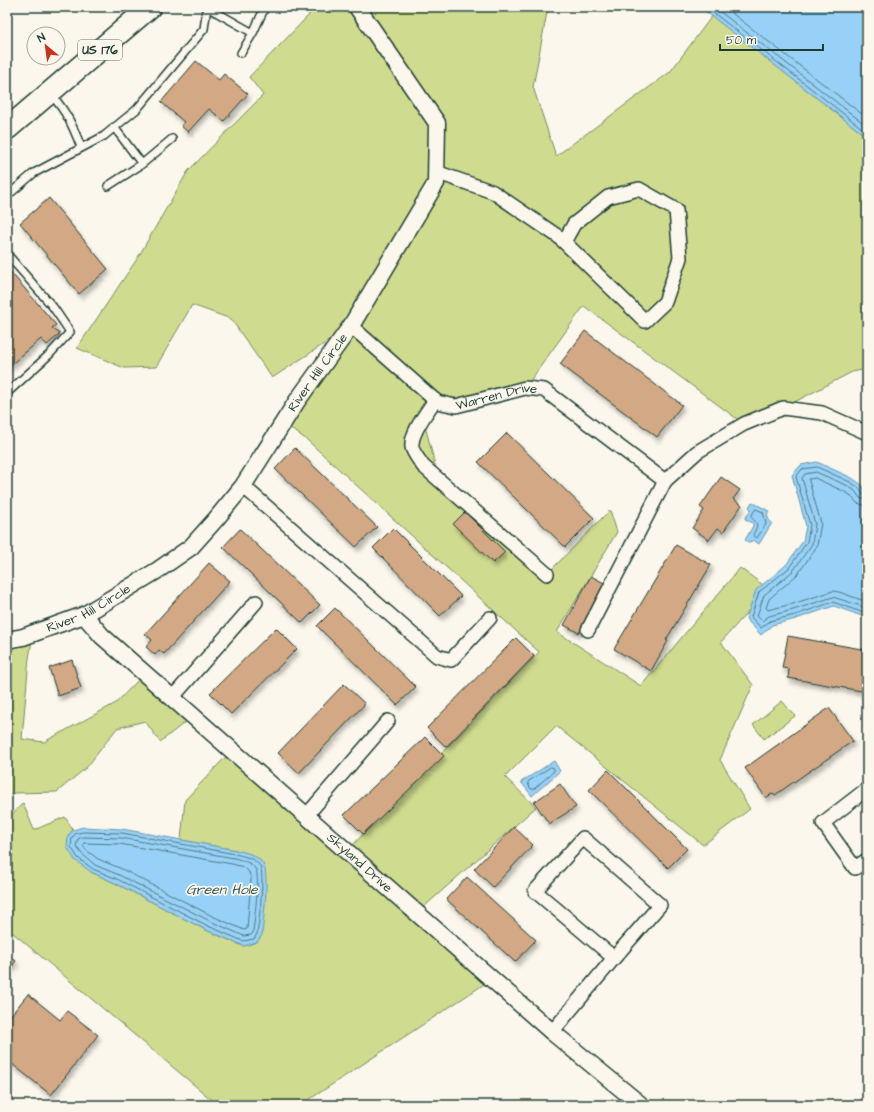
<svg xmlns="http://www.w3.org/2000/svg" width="874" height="1112" font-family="'Architects Daughter',sans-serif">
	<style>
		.green { fill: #cfdb8e; stroke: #778c61 }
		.water { fill: #98d1f7; stroke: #6896a9 }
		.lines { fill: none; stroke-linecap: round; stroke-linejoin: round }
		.shore { stroke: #4f7882; stroke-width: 1 }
		.building { fill: #d3a884; stroke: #1f3d34; filter: url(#shadow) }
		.service-casing { stroke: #1f3d34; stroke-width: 10 }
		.minor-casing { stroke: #1f3d34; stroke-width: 16 }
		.tertiary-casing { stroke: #1f3d34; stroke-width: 19 }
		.primary-casing { stroke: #1f3d34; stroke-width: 24 }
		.service { stroke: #fbf7ec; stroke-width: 7 }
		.minor { stroke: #fbf7ec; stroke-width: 13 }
		.tertiary { stroke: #fbf7ec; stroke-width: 16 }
		.primary { stroke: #fbf7ec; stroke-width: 21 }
		.labels { text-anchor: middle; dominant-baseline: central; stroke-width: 3.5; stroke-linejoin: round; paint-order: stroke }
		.shield { fill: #fbf7ec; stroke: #61756b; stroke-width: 1 }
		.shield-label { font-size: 12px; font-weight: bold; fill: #1f3d34 }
		.street-label { font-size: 13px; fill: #1f3d34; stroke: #fbf7ec }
		.water-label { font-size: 14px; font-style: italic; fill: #375b5b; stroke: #fbf7ec }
	</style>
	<defs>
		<filter id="shadow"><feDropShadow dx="2.5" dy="4.5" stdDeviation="2" flood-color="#0004"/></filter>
	</defs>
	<rect width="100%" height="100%" fill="#fbf7ec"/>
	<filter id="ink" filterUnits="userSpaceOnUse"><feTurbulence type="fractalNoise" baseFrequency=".025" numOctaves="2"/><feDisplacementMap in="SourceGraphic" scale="8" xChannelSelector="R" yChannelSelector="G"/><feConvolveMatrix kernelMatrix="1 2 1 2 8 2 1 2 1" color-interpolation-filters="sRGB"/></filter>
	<g filter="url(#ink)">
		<path class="green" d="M 308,7 L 548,7 L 533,87 L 556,156 L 670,72 L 712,16 L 867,137 L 867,369 L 852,372 L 783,408 L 744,424 L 584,306 L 525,388 L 456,406 L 437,402 L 423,418 L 439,480 L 547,574 L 610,510 L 617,532 L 557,632 L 641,686 L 740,568 L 766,587 L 753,606 L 721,642 L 753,685 L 720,760 L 750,809 L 703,845 L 556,726 L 505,777 L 536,807 L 417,913 L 492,979 L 301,1105 L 218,1105 L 7,928 L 7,820 L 23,803 L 34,830 L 65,817 L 73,830 L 68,836 L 91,872 L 115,883 L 206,930 L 243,946 L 257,942 L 236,850 L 181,840 L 185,800 L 232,750 L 347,851 L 539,652 L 307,440 L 283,423 L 350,327 L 272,378 L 231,319 L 192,305 L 156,367 L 124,368 L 77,348 L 137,259 L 188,171 L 263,95 L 249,77 L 309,15 Z
			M 7,640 L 32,640 L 29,658 L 22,739 L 44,742 L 116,703 L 144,674 L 193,716 L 160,742 L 145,721 L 117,728 L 87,767 L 57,792 L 14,793 L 7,796 Z
			M 782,701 L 795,716 L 764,739 L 753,725 Z"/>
		<path class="water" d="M 700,7 L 867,7 L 867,137 Z
			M 817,462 L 852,478 L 862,485 L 867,494 L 867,618 L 834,606 L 796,619 L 772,625 L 761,635 L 746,619 L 756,590 L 786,565 L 803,541 L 806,526 L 792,475 L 801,465 Z
			M 752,502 L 769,511 C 766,515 768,520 772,523 L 759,544 L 753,540 L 750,543 L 745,540 L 753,526 L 753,523 L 745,519 L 751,509 L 749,507 Z
			M 554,761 L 560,771 L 532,796 L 521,782 Z
			M 83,827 L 122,829 L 236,850 C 245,852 258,855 263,864 C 270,874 263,922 262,935 L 257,942 L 244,946 L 206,930 L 115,883 L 91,872 L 75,860 L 67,847 L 68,836 L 73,830 Z"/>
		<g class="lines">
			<path class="shore" d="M 706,7 L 867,132
				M 714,7 L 867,126
				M 724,7 L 867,118
				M 867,495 L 863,494 L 859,488 L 850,482 L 817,467 L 802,469 L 796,477 L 810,525 L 807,542 L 789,568 L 759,592 L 751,617 L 761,628 L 770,621 L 795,615 L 833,602 L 867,614
				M 867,500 L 860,498 L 855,491 L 848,486 L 816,472 L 805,474 L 802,478 L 815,524 L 812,544 L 793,571 L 764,595 L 757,616 L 762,621 L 769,616 L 793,610 L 833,597 L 867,608
				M 867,506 L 857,503 L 850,495 L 845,492 L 815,478 L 809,479 L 809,481 L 821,523 L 817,546 L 798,574 L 769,599 L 766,608 L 768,610 L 792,604 L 833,591 L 839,592 L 867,602
				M 756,509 L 763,512 L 766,524 L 757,538 L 753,535 C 758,524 759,525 751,517 Z
				M 551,767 L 554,768 L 554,771 L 534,789 L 531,789 L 528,784 L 528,782 Z
				M 83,832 L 122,833 L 235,854 C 243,856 255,858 260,866 C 265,874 259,923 257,934 L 254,939 L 243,941 L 208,926 L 117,879 L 93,869 L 78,858 L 71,847 L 72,838 L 75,834 Z
				M 84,837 L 121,838 L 234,858 C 241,860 252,862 256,870 C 260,880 254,921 253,933 L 251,935 L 244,936 L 210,921 L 119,875 L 95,865 L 82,854 L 76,846 L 78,839 Z
				M 84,843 L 120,844 L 232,864 C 243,867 249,867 251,879 L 247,929 L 244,930 L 212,916 L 122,869 L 98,859 L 86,850 L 83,845 Z"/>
		</g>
		<path class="building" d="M 196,61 L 219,80 L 224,74 L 248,94 L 224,121 L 209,109 L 188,132 L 181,126 L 184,122 L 161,102 Z
			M 49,198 L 108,269 L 79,294 L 20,223 Z
			M 7,268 L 56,325 L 52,328 L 60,334 L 47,345 L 41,339 L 7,368 Z
			M 585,331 L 682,405 L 657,437 L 560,364 Z
			M 507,433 L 594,518 L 565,547 L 478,462 Z
			M 295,448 L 377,527 L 356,547 L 275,469 Z
			M 721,477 L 740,490 L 733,499 L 742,505 L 723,532 L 718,528 L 709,540 L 692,528 L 704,510 L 700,507 Z
			M 465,512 L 505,552 L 493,563 L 453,524 Z
			M 393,528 L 461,596 L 440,616 L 373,548 Z
			M 240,529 L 320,605 L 302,623 L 223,547 Z
			M 676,545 L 711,565 L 666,640 L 668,641 L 651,671 L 614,649 Z
			M 209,563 L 230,581 L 164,654 L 159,650 L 155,655 L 146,647 L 152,640 L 145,634 Z
			M 591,576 L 606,584 L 579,633 L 564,625 Z
			M 335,608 L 416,687 L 397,705 L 317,626 Z
			M 276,628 L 297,649 L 231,714 L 210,693 Z
			M 788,636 L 867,650 L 867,692 L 788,678 L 789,669 L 782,668 Z
			M 516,638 L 534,656 L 446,747 L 427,728 Z
			M 72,660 L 81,688 L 58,696 L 49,668 Z
			M 344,684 L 365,704 L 299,773 L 278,753 Z
			M 829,708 L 853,741 L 775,795 L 773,793 L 766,798 L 745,768 Z
			M 425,737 L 444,756 L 363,834 L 344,815 Z
			M 608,770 L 687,849 L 668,868 L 589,790 Z
			M 560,784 L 576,807 L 549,824 L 534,802 Z
			M 514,827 L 533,845 L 493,887 L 474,869 Z
			M 467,877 L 536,940 L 515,962 L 446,899 Z
			M 7,955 L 16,961 L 7,972 Z
			M 28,994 L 60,1020 L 67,1011 L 98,1035 L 51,1095 L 7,1060 L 7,1020 Z"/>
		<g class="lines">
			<g class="service-casing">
				<path id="service" d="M 207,7 L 253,33 L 265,7
					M 241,53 L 253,33
					M 51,94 C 67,113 72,124 81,147
					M 114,127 L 142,164 L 172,139
					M 108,186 L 142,164
					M 7,196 L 34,173 L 104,136 L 137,109 L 204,29 L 207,7
					M 7,254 L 53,307 L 70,332 L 50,354 L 7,393"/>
			</g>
			<g class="minor-casing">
				<g id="minor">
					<path d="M 436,172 L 493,192 L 559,237 L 645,321 L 665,302 L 680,258 L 676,210 L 639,189 L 608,197 L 574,224 L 564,242"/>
					<path id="s1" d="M 351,326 L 437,402 L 456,406 L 525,388 L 544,390 L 665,481"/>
					<path d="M 435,400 C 428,411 410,433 412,447 C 413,453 420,461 423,466 L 547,574"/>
					<path d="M 243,486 L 437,656 L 451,660 L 490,618"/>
					<path d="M 588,630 L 665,481 L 697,452 L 744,424 L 783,408 L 822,413 L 867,433"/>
					<path d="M 172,698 L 256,602"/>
					<path d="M 867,789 L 823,823 L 855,868 L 867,860"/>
					<path d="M 306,816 L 388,721"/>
					<path d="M 552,1032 L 614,958 L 660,905 L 583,838 L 535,891 L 614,958"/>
				</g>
			</g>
			<g class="tertiary-casing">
				<g id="tertiary">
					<path id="s2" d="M 84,615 L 102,636 L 552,1032 L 641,1105"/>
					<path id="s3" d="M 7,640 L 23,637 L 84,615 L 158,570 L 191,547 L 216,519 L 243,486 L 297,401 L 351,326 L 436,183 L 437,123 L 357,7"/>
				</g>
			</g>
			<g class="primary-casing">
				<path id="primary" d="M 7,129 L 150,7"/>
			</g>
			<use href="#service" class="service"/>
			<use href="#minor" class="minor"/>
			<use href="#tertiary" class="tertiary"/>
			<use href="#primary" class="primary"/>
		</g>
	</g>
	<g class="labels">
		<rect class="shield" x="78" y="40" width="44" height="20" rx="3"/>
		<g class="shield-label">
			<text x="100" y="50">US 176</text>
		</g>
		<g class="street-label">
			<text stroke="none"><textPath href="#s3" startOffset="424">River Hill Circle</textPath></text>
			<text stroke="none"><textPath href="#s1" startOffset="176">Warren Drive</textPath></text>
			<text stroke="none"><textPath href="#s3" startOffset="88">River Hill Circle</textPath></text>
			<text stroke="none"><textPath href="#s2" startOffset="371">Skyland Drive</textPath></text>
		</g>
		<g class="water-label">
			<text x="222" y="890">Green Hole</text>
		</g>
	</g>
	<rect width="874" height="1112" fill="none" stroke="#fbf7ec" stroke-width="24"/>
	<rect x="12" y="12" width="850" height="1088" fill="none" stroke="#1f3d34" stroke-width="1.5" filter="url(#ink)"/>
	<g transform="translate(46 46) rotate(331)"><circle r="19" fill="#fbf7ec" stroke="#a3ada2"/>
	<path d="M0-3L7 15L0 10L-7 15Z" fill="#c8321e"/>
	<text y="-6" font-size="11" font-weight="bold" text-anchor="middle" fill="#1f3d34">N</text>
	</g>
	<path d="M720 44v6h103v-6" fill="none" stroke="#1f3d34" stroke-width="2"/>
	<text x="726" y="44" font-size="12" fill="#1f3d34" stroke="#fbf7ec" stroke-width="3" paint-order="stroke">50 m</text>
</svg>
